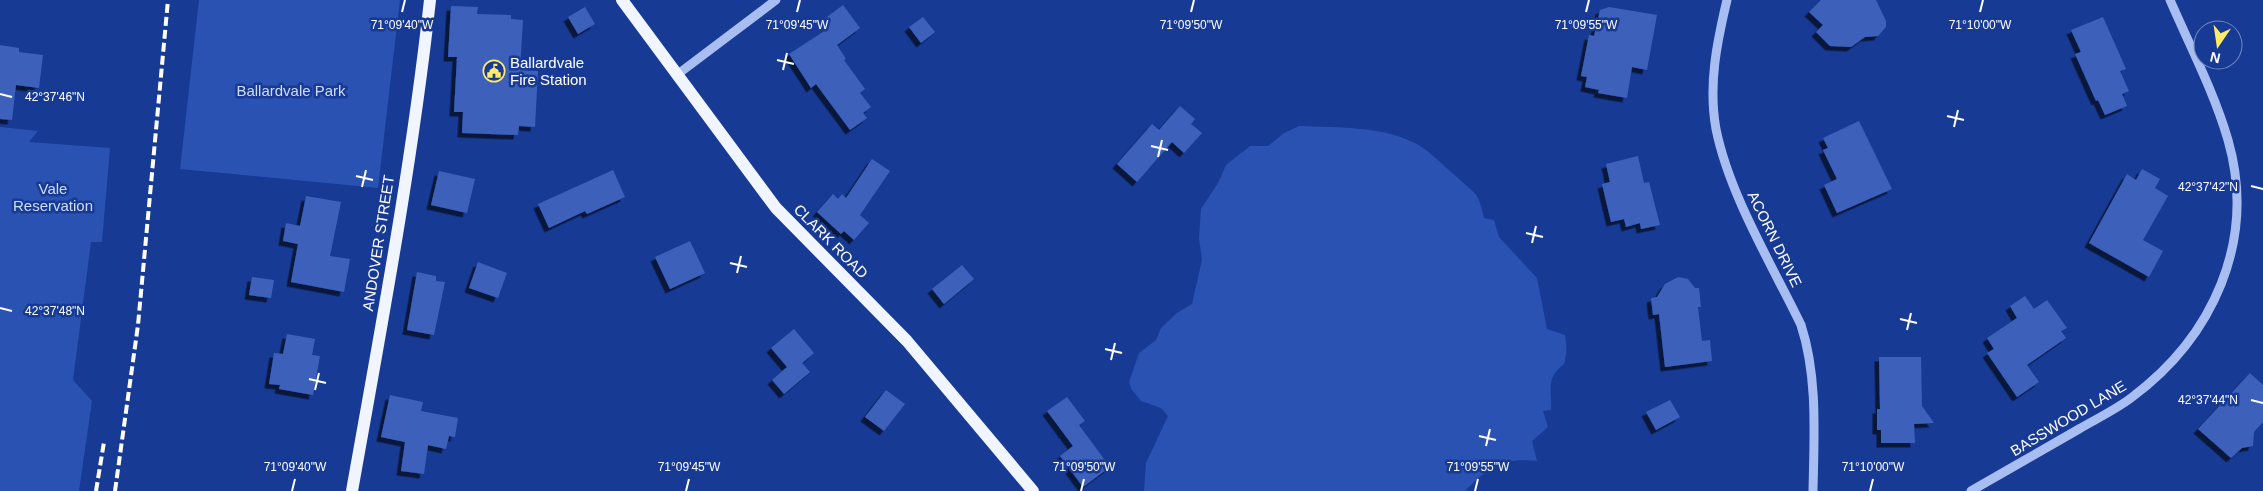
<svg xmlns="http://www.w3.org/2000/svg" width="2263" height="491" font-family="Arial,sans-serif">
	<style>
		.green { fill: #2a52b3 }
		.building { fill: #3c61bb; filter: url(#shadow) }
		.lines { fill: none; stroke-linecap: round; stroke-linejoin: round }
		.minor { stroke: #a8bdf1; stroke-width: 9 }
		.major { stroke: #f1f5ff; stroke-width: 12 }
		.rail { stroke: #fff; stroke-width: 4; stroke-dasharray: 9 4; stroke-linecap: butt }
		.ticks { fill: none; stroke: #fff; stroke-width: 2 }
		.labels { text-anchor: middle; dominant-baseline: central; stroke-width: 5; stroke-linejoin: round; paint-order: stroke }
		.poi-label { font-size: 15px; fill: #fff; stroke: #173a94; text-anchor: start }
		.park-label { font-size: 15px; fill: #cfdcfc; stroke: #173a94 }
		.street-label { font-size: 15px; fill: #fff; stroke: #173a94 }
		.ticks-label { font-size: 12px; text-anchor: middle; fill: #fff; stroke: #173a94; stroke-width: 5; stroke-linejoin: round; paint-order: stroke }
	</style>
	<defs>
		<filter id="shadow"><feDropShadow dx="-4.5" dy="4.5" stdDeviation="0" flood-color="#0009"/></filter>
	</defs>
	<rect width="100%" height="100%" fill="#173a94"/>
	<path class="green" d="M 199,0 L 400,0 L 378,188 L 180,169 Z
		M 1299,126 C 1338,128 1385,125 1420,146 C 1434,155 1445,167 1458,178 C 1477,196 1478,191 1484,218 L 1494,220 L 1499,237 L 1537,278 L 1547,329 L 1565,335 C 1567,346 1567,353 1564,364 C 1545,379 1552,388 1551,410 L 1543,411 L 1548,427 L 1532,441 L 1537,461 C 1501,457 1489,467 1465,491 L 1144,491 L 1146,463 L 1168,416 L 1161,408 L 1141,401 L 1132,390 L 1129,382 L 1139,353 L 1156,340 L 1161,328 L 1177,313 L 1192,304 L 1202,260 L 1199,238 L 1201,209 L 1218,183 L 1226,165 L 1250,146 L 1268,146 L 1284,133 Z
		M 0,127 L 38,131 L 29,142 L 110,148 L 102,242 L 91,242 L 73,380 L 92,401 L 79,491 L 0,491 Z"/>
	<path class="building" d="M 1821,0 L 1876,0 L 1886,21 L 1886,27 L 1878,36 L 1865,37 L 1851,47 L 1830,46 L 1816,32 L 1823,25 L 1809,12 Z
		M 843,5 L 860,28 L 837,45 L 846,59 L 844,60 L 865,89 L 860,93 L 871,107 L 863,113 L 867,118 L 850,130 L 816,84 L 811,88 L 789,54 L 829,28 L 823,20 Z
		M 451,6 L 478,7 L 477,14 L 511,15 L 511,19 L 523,20 L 520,70 L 538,71 L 535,127 L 519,126 L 518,135 L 462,133 L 463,112 L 454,112 L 457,57 L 448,57 Z
		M 585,7 L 595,24 L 578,34 L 568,17 Z
		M 1609,7 L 1657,15 L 1647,70 L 1632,67 L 1627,98 L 1598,93 L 1599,90 L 1585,87 L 1587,77 L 1581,76 L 1589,35 L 1594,36 L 1600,10 Z
		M 923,17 L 935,32 L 921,43 L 909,27 Z
		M 2103,17 L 2126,69 L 2120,71 L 2129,91 L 2122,94 L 2127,106 L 2105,115 L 2098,100 L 2096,101 L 2075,54 L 2081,52 L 2071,30 Z
		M 0,45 L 19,48 L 19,52 L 43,55 L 39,88 L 16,85 L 12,120 L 0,119 Z
		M 1180,106 L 1195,119 L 1191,124 L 1202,133 L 1184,153 L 1172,142 L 1137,182 L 1117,164 L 1152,124 L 1159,130 Z
		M 1859,121 L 1892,189 L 1837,213 L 1824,185 L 1837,179 L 1823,150 L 1828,148 L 1823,138 Z
		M 1638,156 L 1644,183 L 1649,182 L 1660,225 L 1641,229 L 1640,223 L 1626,227 L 1624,219 L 1611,222 L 1602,184 L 1610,182 L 1606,164 Z
		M 872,159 L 890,171 L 860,215 L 869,223 L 854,240 L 844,231 L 841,234 L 817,212 L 833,194 L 838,199 L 842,194 L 846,198 Z
		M 2142,169 L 2160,179 L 2155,188 L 2168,196 L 2143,240 L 2163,251 L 2149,277 L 2089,243 L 2127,174 L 2136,180 Z
		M 613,170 L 625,197 L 587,214 L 585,211 L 549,228 L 538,204 Z
		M 439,171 L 475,179 L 467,213 L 431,205 Z
		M 306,196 L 341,202 L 330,256 L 350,259 L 344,292 L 291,282 L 298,244 L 283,241 L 286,223 L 300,226 Z
		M 690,241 L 705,273 L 670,289 L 655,257 Z
		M 478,262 L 507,273 L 498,298 L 469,288 Z
		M 962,265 L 974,279 L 944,304 L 932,289 Z
		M 417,272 L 436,276 L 436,281 L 445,282 L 434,335 L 407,330 Z
		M 252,277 L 274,280 L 271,298 L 249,295 Z
		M 1678,277 L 1688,279 L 1695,288 L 1699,288 L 1701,307 L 1698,307 L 1702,341 L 1710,340 L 1712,361 L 1665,367 L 1659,314 L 1653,315 L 1651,298 L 1657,297 L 1665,284 Z
		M 2025,296 L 2034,309 L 2047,300 L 2067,328 L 2061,331 L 2066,338 L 2027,365 L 2039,382 L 2017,397 L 1987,353 L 1994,349 L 1987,338 L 2017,318 L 2010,306 Z
		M 794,329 L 814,353 L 802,363 L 810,372 L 784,394 L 772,380 L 787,367 L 771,348 Z
		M 287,334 L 315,339 L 312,355 L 320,356 L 313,395 L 279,389 L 280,385 L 269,384 L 274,353 L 283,354 Z
		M 1879,357 L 1921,357 L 1922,406 L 1934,423 L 1914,424 L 1915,443 L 1881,443 L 1881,430 L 1877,430 L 1877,409 L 1880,409 Z
		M 2250,373 L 2263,385 L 2263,422 L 2254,432 L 2253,446 L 2242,448 L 2231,458 L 2198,429 Z
		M 886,390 L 905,404 L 884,431 L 865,417 Z
		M 390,395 L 423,402 L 421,411 L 458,418 L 455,437 L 449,436 L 446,449 L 428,445 L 424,474 L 401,471 L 405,442 L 381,437 Z
		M 1067,397 L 1085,421 L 1079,425 L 1110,467 L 1083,487 L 1060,456 L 1073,446 L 1047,411 Z
		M 1670,400 L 1680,417 L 1656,430 L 1646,412 Z"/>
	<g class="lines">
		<path class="minor" d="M 1727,0 C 1717,42 1708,85 1716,129 C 1729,194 1772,265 1801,325 C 1818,377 1814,436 1813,491
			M 678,74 L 776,0
			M 1971,491 C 2007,470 2043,450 2079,429 C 2096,419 2115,410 2131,398 C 2213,337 2257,241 2228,140 C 2214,92 2190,46 2170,0"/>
		<path class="major" d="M 622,0 L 776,208 L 907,341 L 1033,491
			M 352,491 C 381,328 412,164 430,0"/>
		<path class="rail" d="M 96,491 L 104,442
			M 115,491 L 138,325 L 168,0"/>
	</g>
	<path class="ticks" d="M 402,12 L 405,0M 797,12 L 800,0M 1191,12 L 1194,0M 1586,12 L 1589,0M 1980,12 L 1983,0M 777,60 L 794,64M 783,70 L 787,53M 0,94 L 12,97M 1947,116 L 1964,120M 1954,127 L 1958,110M 1151,146 L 1168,150M 1158,157 L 1162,140M 356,176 L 373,180M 2251,186 L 2263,189M 362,187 L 366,170M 1526,233 L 1543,237M 1532,243 L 1536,226M 730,263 L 747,267M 737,273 L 741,256M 0,308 L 12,311M 1900,319 L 1917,323M 1907,330 L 1911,313M 1105,349 L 1122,353M 1111,360 L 1115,343M 309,379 L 326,383M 315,390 L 319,373M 2251,400 L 2263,403M 1479,436 L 1496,440M 1486,446 L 1490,429M 292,491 L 295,479M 686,491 L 689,479M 1081,491 L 1084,479M 1475,491 L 1478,479M 1870,491 L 1873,479"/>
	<defs>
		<g id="civic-ring" transform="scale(1.125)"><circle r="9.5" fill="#173a94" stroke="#ffeb67" stroke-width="1.5"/><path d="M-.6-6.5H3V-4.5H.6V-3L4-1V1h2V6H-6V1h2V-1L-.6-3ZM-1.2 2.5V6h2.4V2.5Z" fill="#ffeb67"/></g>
	</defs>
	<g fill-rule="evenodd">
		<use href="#civic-ring" x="494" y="71"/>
	</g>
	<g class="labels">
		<g class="poi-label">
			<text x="510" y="62">Ballardvale<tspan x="510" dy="17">Fire Station</tspan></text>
		</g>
		<g class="park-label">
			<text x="291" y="90">Ballardvale Park</text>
			<text x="53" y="188">Vale<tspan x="53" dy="17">Reservation</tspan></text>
		</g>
		<g class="street-label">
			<text transform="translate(1775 239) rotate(64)">ACORN DRIVE</text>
			<text transform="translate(831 241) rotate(45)">CLARK ROAD</text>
			<text transform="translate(378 243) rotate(-81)">ANDOVER STREET</text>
			<text transform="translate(2068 418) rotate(-31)">BASSWOOD LANE</text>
		</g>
	</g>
	<g class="ticks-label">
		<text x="402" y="29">71°09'40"W</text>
		<text x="797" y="29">71°09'45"W</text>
		<text x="1191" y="29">71°09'50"W</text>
		<text x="1586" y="29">71°09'55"W</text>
		<text x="1980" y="29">71°10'00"W</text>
		<text x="55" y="101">42°37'46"N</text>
		<text x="2208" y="191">42°37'42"N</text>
		<text x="55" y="315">42°37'48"N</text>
		<text x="2208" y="404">42°37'44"N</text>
		<text x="295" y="471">71°09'40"W</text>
		<text x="689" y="471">71°09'45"W</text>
		<text x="1084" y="471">71°09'50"W</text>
		<text x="1478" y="471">71°09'55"W</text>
		<text x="1873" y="471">71°10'00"W</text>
	</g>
	<g transform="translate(2218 45) rotate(193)"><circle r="24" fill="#173a94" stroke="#7489bf"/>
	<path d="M0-4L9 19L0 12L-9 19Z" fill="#ffeb67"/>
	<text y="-8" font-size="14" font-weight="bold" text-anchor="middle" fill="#ffffff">N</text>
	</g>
</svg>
